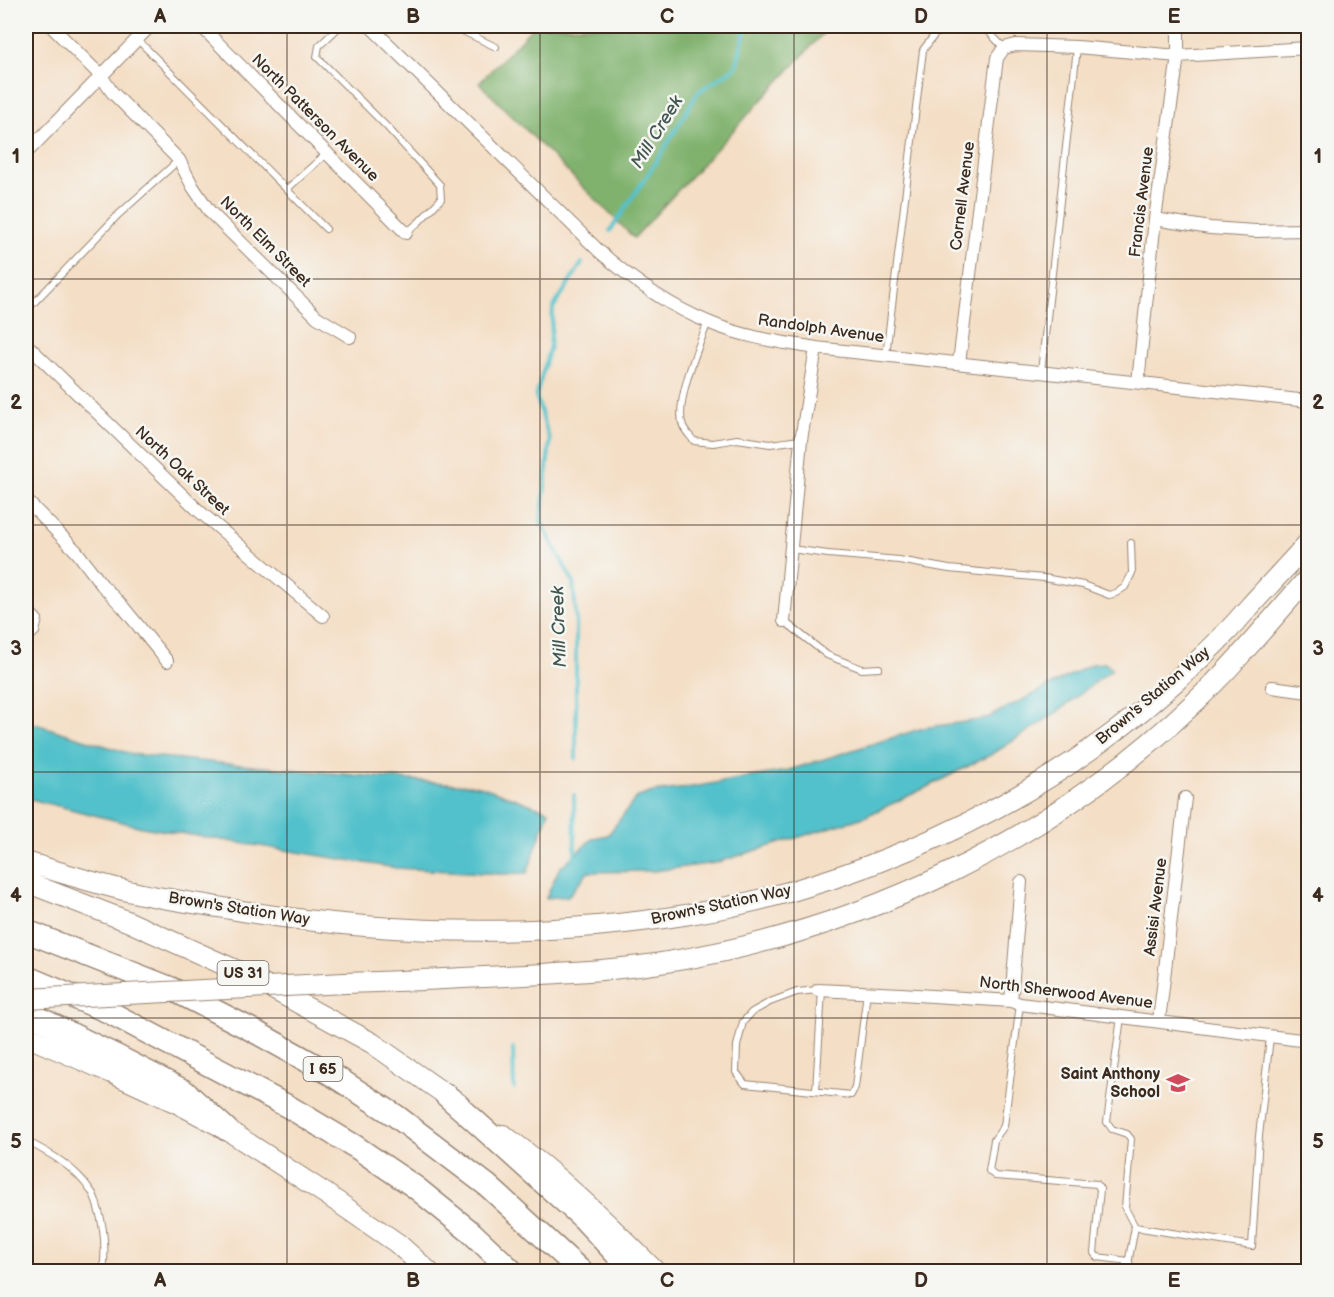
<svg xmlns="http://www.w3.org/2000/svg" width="1334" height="1297" font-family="'Balsamiq Sans',sans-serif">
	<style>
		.forest { fill: #80b26e; stroke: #5e6e46; stroke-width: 1.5 }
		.water { fill: #53c1cb; stroke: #477674; stroke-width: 1.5 }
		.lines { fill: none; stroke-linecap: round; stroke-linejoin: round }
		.stream { stroke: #53c1cb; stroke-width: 4 }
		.lane-casing { stroke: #988472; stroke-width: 8 }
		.street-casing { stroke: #988472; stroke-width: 14 }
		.primary-casing { stroke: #988472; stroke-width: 22 }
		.highway-casing { stroke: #988472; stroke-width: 25 }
		.lane { stroke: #fff; stroke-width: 6 }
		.street { stroke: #fff; stroke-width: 12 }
		.primary { stroke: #fff; stroke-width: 20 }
		.highway { stroke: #fff; stroke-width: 22 }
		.primary-bridge-casing { stroke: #988472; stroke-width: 22; stroke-linecap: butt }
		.primary-bridge { stroke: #fff; stroke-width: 20 }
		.grid { fill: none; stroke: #3b2a1e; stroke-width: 1.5; stroke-opacity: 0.55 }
		.labels { text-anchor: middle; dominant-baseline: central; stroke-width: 5; stroke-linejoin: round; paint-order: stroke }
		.shield { fill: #f6f6f2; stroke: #73675e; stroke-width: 1.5 }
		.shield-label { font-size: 15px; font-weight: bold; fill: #3b2a1e }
		.street-label { font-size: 16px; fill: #3b2a1e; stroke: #f6f6f2 }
		.poi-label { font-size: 16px; font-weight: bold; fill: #3b2a1e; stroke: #f6f6f2; text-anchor: end }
		.water-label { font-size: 18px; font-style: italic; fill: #425752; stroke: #f6f6f2 }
		.neatline { fill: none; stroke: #3b2a1e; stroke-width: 2 }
		.grid-label { font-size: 20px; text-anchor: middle; font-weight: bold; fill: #3b2a1e }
	</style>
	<rect width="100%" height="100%" fill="#f6f6f2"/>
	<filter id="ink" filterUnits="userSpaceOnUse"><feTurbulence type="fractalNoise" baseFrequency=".0167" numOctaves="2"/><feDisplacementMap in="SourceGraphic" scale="12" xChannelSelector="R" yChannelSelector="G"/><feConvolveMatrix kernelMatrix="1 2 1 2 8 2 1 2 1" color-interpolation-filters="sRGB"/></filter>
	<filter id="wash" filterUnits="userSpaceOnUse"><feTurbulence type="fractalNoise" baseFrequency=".008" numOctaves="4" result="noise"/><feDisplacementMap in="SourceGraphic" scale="24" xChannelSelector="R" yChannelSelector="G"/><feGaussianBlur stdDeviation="1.35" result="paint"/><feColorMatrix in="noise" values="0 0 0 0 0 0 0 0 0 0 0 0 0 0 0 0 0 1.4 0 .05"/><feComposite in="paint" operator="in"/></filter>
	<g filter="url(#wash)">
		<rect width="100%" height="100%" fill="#f4dec5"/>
		<path class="forest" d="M 534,26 L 830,26 L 634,238 L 479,83 Z"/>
		<path class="water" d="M 1105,663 L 1112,669 L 1056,713 L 994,753 L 925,788 L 864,817 L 715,863 L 653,871 L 588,872 L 568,896 L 546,898 L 559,869 L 593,838 L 608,835 L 636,798 L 653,792 L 687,788 L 786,771 L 923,728 L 985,719 L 1092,664 Z
			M 26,721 L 131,754 L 229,764 L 480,786 L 549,811 L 527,873 L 502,874 L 396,868 L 142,827 L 26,798 Z"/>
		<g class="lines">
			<path class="stream" d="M 610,231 L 662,153 L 698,92 L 736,67 L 745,31 L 751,26
				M 576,759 L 576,617 L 573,582 L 541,522 L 550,441 L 536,396 L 550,346 L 553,308 L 582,263
				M 573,859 L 575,855 L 574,795
				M 513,1048 L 514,1088"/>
		</g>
	</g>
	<g filter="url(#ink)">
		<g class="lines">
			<g class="lane-casing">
				<path id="lane" d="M 340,26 L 319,46 L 317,57 L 387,127 L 440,185 L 441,199 L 418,223 L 406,233
					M 452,26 L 496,47
					M 962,26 L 988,31 L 1004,48
					M 137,39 L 326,229
					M 287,189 L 327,153
					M 26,311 L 118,215 L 179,160
					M 708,322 C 699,345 674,403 683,426 C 685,431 690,436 694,441 L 713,443 L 737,439 L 770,444 L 800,440
					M 886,355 L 923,50 L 935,34 L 962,26
					M 1041,372 L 1077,48
					M 791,549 L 828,554 L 899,560 L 949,569 L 1044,578 L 1083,585 L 1109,595 L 1116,593 L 1125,587 L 1132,573 L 1131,543
					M 26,605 L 39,619 L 36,632 L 26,641
					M 784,621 L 827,655 L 862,669 L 879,668
					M 818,990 L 797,992 L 770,1002 L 752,1012 L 743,1022 L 737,1046 L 736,1072 L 745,1084 L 851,1095 L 855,1087 L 867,992
					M 1020,1004 L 1004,1126 L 994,1140 L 989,1171 L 995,1176 L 1097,1184 L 1100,1189 L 1094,1253 L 1097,1257 L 1129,1261
					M 1121,1017 L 1107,1122 L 1112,1129 L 1127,1134 L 1131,1139 L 1125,1208 L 1135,1227
					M 816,1091 L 822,990
					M 26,1141 C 50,1153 75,1167 91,1191 C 95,1195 96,1202 98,1208 C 105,1230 106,1249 103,1272
					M 1128,1264 L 1135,1227 L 1252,1246 L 1259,1136 L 1270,1037
					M 258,1272 L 266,1272"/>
			</g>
			<g class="street-casing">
				<path id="street" d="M 51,26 L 101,76 L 112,92 L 179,160 L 193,187 L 210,212 L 317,317 L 350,337
					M 201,26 L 406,233
					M 370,26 L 599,251 C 632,280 667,305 708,322 C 742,337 780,342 816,348 L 1308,401
					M 26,153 L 150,26
					M 1155,219 L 1210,228 L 1255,231 L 1308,230
					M 26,344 L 199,511 L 323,616
					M 959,363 L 997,58 L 1004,48 L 1016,45 L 1077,47 L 1178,56 L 1308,48
					M 1138,382 L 1155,219 L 1178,56 L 1178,26
					M 26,500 L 77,552 L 102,585 L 123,607 L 167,661
					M 784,621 L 801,440 L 816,348
					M 1272,687 L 1308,692
					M 818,990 L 901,994 L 1011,1001 L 1020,1004 L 1308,1041
					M 1011,1001 L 1021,882
					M 1159,1021 L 1185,798
					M 1127,1272 L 1128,1267"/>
			</g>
			<g class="primary-casing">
				<path id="primary" d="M 26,862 C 59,872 93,883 128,891 C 158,898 188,902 218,907 C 373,934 535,940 691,914 C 834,890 988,826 1105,739 C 1145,710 1182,677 1217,642 C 1229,630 1240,618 1251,605 C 1270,584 1289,564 1308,543
					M 26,882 L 127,921 L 249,976 L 372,1043 L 459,1104
					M 345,983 C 405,981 465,978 525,975 C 572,972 620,970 667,962 C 864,930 1049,841 1194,703 C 1235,664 1271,620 1308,578
					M 26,1036 L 112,1073 L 177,1103 L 226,1129 L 326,1194 L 397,1243 L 429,1272
					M 503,1135 C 559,1175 607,1223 656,1272"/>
			</g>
			<g class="highway-casing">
				<path id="highway" d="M 26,931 L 170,988 L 252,1030 L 331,1074 L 396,1116 L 488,1186 L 582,1272
					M 26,977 L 107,1011 L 289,1107 L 356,1147 L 415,1187 L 472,1233 L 513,1272
					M 26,1012 L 118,1057 L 184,1091 L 226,1129
					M 446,1095 L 583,1218 L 633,1272"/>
			</g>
			<use href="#lane" class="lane"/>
			<use href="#street" class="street"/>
			<use href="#primary" class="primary"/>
			<use href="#highway" class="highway"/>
			<g class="primary-bridge-casing">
				<path id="primary-bridge" d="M 26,999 L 345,983"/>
			</g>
			<use href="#primary-bridge" class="primary-bridge"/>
		</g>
	</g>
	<path class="grid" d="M 287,26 L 287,1272M 540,26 L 540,1272M 794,26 L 794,1272M 1047,26 L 1047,1272M 26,279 L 1308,279M 26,525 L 1308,525M 26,772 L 1308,772M 26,1018 L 1308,1018"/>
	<defs>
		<g id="school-bare" transform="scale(1.8)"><path d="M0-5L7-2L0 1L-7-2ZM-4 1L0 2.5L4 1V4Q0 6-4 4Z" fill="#d1495b" stroke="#f6f6f2" stroke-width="2.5" paint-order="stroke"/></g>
	</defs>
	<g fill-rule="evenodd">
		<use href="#school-bare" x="1178" y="1083"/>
	</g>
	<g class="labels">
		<g class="shield">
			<rect x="217.5" y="961" width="51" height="24" rx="4.5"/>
			<rect x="303.5" y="1057" width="39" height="24" rx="4.5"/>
		</g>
		<g class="shield-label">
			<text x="243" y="973">US 31</text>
			<text x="323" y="1069">I 65</text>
		</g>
		<g class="street-label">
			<text transform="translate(315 118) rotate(45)">North Patterson Avenue</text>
			<text transform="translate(963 196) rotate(-83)">Cornell Avenue</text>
			<text transform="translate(1142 202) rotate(-83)">Francis Avenue</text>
			<text transform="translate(265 242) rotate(45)">North Elm Street</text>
			<text transform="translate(821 329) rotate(8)">Randolph Avenue</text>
			<text transform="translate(182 471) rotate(43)">North Oak Street</text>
			<text transform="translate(1153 696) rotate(-40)">Brown's Station Way</text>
			<text transform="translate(721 905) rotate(-12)">Brown's Station Way</text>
			<text transform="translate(1156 907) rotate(-83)">Assisi Avenue</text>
			<text transform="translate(239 909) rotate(9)">Brown's Station Way</text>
			<text transform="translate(1066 993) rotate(7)">North Sherwood Avenue</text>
		</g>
		<g class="poi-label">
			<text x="1160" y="1074">Saint Anthony<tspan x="1160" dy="18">School</tspan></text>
		</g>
		<g class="water-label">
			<text transform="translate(657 132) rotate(-58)">Mill Creek</text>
			<text transform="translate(559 627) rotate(-92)">Mill Creek</text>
		</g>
	</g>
	<rect width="1334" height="1297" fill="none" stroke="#f6f6f2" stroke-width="66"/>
	<rect x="33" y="33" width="1268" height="1231" class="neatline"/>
	<g class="grid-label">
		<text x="160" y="23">A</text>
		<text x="413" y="23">B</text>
		<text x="667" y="23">C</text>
		<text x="921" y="23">D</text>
		<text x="1174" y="23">E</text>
		<text x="16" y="163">1</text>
		<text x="1318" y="163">1</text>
		<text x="16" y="409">2</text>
		<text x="1318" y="409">2</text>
		<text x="16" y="655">3</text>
		<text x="1318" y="655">3</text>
		<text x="16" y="902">4</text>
		<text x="1318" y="902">4</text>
		<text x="16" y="1148">5</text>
		<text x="1318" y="1148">5</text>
		<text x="160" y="1287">A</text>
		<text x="413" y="1287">B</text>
		<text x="667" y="1287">C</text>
		<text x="921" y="1287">D</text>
		<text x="1174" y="1287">E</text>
	</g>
</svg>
